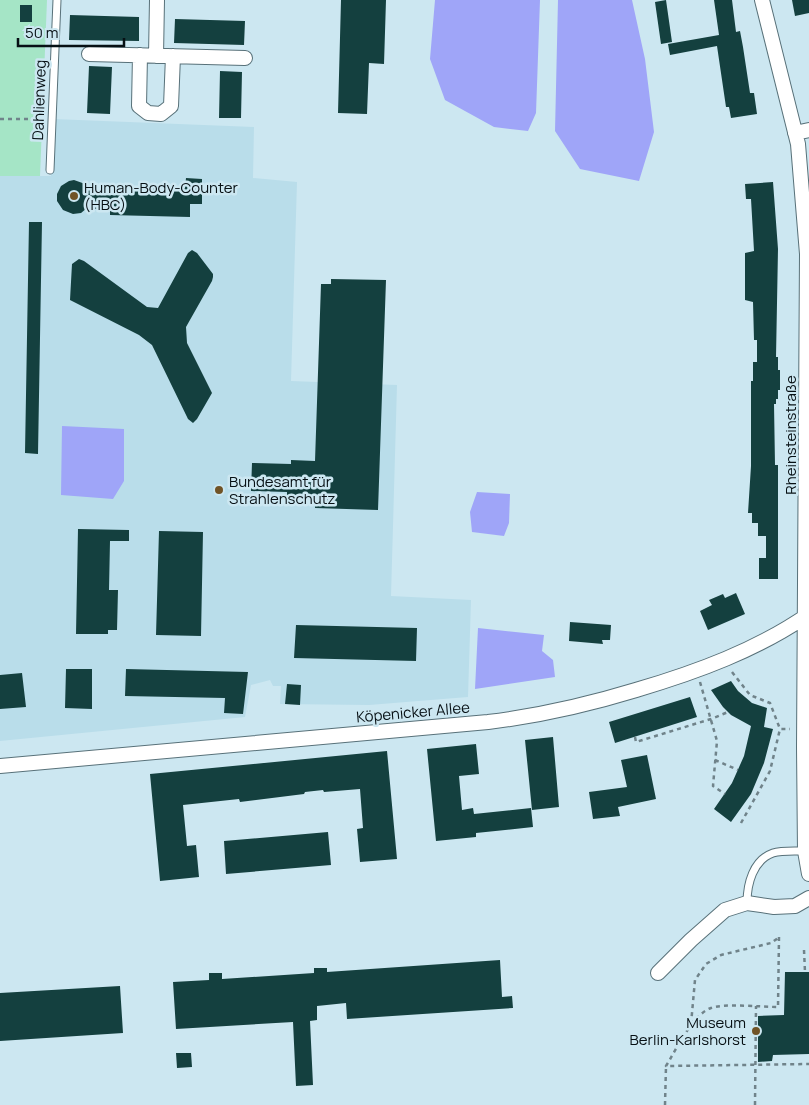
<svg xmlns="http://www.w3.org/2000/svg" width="809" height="1105" font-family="Manrope,sans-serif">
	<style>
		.built { fill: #b9ddea }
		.green { fill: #a5e5c6 }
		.water { fill: #9fa5f8 }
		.building { fill: #14403f }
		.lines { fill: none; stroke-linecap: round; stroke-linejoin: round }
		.lane-casing { stroke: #587179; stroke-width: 9 }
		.street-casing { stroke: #587179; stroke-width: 16 }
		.path { stroke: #70838a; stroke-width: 2.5; stroke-dasharray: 4 4; stroke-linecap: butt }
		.lane { stroke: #fff; stroke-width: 7 }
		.street { stroke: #fff; stroke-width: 14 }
		.poi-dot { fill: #705326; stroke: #cce7f1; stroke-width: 2 }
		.labels { text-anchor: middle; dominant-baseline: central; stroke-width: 5; stroke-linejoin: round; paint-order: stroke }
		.street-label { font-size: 15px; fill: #071014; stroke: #cce7f1 }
		.poi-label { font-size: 15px; fill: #071014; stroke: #cce7f1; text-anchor: start }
	</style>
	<rect width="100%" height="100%" fill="#cce7f1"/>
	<path class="built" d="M 53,119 L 254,127 L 253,178 L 297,182 L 291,381 L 397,385 L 391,596 L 471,600 L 468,697 L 369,705 L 280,704 L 281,686 L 273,686 L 270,680 L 251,685 L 245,717 L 0,741 L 0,176 L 51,176 Z"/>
	<path class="green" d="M 0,0 L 47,0 L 40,176 L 0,176 Z"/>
	<path class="water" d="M 435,0 L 540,0 L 536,113 L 528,131 L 494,127 L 445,100 L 430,59 Z
		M 558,0 L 632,0 L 645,59 L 654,132 L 639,181 L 580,169 L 555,131 Z
		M 62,426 L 124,429 L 124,481 L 113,499 L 61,495 Z
		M 477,492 L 510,494 L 509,523 L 504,536 L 472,532 L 470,512 Z
		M 478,628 L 544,635 L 542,651 L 553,660 L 555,677 L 475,689 Z"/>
	<path class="building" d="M 341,0 L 386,0 L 384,64 L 369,63 L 367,114 L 338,113 Z
		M 666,0 L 672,42 L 661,44 L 655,2 Z
		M 714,0 L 732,0 L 736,32 L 740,31 L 743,47 L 750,93 L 754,93 L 757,114 L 731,118 L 729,107 L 726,107 L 717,46 L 670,55 L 668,44 L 719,35 Z
		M 792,0 L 809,0 L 809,13 L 795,16 Z
		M 20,5 L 32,5 L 32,22 L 20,22 Z
		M 70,15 L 139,17 L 139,41 L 69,40 Z
		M 175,19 L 245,21 L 244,45 L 174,43 Z
		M 89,66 L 112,67 L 110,114 L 87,113 Z
		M 220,71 L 242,72 L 241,118 L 219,118 Z
		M 186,178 L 202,179 L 202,204 L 190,204 L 190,217 L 110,215 L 110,210 L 87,208 L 81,213 L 73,214 L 63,210 L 57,201 L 57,194 L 61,186 L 69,181 L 74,180 L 88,185 L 185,188 Z
		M 773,182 L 778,249 L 776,357 L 778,357 L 778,370 L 780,370 L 780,390 L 778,390 L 778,399 L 776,399 L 776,404 L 774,404 L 775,465 L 778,465 L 778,579 L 759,579 L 759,558 L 766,558 L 766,536 L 758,536 L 758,523 L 752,523 L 752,513 L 748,513 L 751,466 L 751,381 L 753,381 L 753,362 L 757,362 L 757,340 L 754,340 L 753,302 L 745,300 L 745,253 L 754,251 L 751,199 L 746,199 L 745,184 Z
		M 29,222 L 42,222 L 38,454 L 25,453 Z
		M 192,250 L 197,253 L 213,274 L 213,277 L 212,281 L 186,327 L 187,343 L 212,393 L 197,419 L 193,423 L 188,419 L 152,345 L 139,335 L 70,300 L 72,264 L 79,259 L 84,261 L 147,307 L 158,308 L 188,253 Z
		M 331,279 L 386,280 L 378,510 L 315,508 L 315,498 L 287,497 L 287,492 L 251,491 L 252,463 L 291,464 L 291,460 L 315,461 L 321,284 L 331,284 Z
		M 78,529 L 129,530 L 129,541 L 110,541 L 109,590 L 118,590 L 117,630 L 108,630 L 108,634 L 76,634 Z
		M 159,531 L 203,532 L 201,636 L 156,635 Z
		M 736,593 L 745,614 L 708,630 L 700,611 L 712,605 L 709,600 L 723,594 L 725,598 Z
		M 570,622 L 611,625 L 610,640 L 602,640 L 603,644 L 569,641 Z
		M 296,625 L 417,628 L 416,661 L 294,658 Z
		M 66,669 L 92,669 L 92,709 L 65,708 Z
		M 126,669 L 248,672 L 243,714 L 224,713 L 225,698 L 125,696 Z
		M 22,673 L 26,707 L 0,709 L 0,675 Z
		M 731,681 L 738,691 L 752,703 L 767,708 L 764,727 L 773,729 L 764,763 L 751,794 L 731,822 L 714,809 L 732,783 L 744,756 L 751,726 L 731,715 L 723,707 L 711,690 Z
		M 287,684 L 301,685 L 300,705 L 285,704 Z
		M 690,697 L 697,717 L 615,743 L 609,722 Z
		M 553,737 L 559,807 L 532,810 L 525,740 Z
		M 476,744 L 479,774 L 459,776 L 462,810 L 473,808 L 474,814 L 531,808 L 533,827 L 476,833 L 476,837 L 436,841 L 427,749 Z
		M 387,751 L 397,859 L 360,862 L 357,829 L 363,828 L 360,789 L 324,792 L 323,790 L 305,792 L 304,794 L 240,802 L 239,799 L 183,805 L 187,846 L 196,845 L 199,877 L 160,881 L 150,774 Z
		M 647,755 L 656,799 L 618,807 L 620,816 L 593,819 L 589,792 L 627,787 L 621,760 Z
		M 328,832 L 331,865 L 226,874 L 224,841 Z
		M 500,960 L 502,997 L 512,996 L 513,1008 L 347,1019 L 346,1003 L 317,1006 L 317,1020 L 310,1021 L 313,1085 L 296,1086 L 293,1022 L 176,1029 L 173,982 L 209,980 L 209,973 L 222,973 L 222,979 L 314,973 L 314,968 L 327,968 L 327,972 Z
		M 785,972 L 809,972 L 809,1054 L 773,1055 L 772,1061 L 758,1062 L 758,1016 L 784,1015 Z
		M 120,986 L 123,1033 L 0,1041 L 0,993 Z
		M 176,1053 L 191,1053 L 192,1067 L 177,1068 Z"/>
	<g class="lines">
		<g class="lane-casing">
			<path id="lane" d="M 50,170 L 57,0
				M 747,903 C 747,884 753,860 773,853 C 782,850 795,851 805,851"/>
		</g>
		<g class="street-casing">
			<path id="street" d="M 762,0 L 798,144 L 807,254 L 804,747 L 805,851 L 809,874
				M 89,54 L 245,58
				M 140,55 L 139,106 L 148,113 L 161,114 L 171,106 L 173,56
				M 156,56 L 157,0
				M 795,133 L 809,130
				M 0,766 L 488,722 C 538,716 587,705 636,690 C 697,672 757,650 809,614
				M 658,973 L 691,940 L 725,910 L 747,903 L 774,907 L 795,906 L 809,898"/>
		</g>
		<path class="path" d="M 0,119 L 32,119
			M 732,672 L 750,695 L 770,703 L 780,729 L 790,729
			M 700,682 L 717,741 L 713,786 L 725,794
			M 635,737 L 636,742 L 711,719 L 728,712
			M 715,760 L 738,770
			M 741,823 L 770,771 L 780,729
			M 779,937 L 778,1007 C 762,1007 725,1003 711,1008 C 693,1014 676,1050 666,1066 L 809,1064
			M 804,950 L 805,972
			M 691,1024 L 695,980 L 706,964 L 721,955 L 771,943 L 778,938
			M 665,1105 L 666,1066
			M 755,1105 L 756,1006"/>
		<use href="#lane" class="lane"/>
		<use href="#street" class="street"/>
	</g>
	<g class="poi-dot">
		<circle cx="74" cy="196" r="5"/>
		<circle cx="219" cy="490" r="5"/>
		<circle cx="756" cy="1031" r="5"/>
	</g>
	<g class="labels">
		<g class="street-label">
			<text transform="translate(39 100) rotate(-88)">Dahlienweg</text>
			<text transform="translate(790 435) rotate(-90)">Rheinsteinstraße</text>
			<text transform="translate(413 712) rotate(-5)">Köpenicker Allee</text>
		</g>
		<g class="poi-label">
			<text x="84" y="187">Human-Body-Counter<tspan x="84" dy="17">(HBC)</tspan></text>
			<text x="229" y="481">Bundesamt für<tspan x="229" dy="17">Strahlenschutz</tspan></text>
			<text x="746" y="1022" text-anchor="end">Museum<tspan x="746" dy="17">Berlin-Karlshorst</tspan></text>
		</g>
	</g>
	<path d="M18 38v8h106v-8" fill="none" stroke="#071014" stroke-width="2.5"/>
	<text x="25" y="38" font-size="15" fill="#071014" stroke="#cce7f1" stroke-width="4" paint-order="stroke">50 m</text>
</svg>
